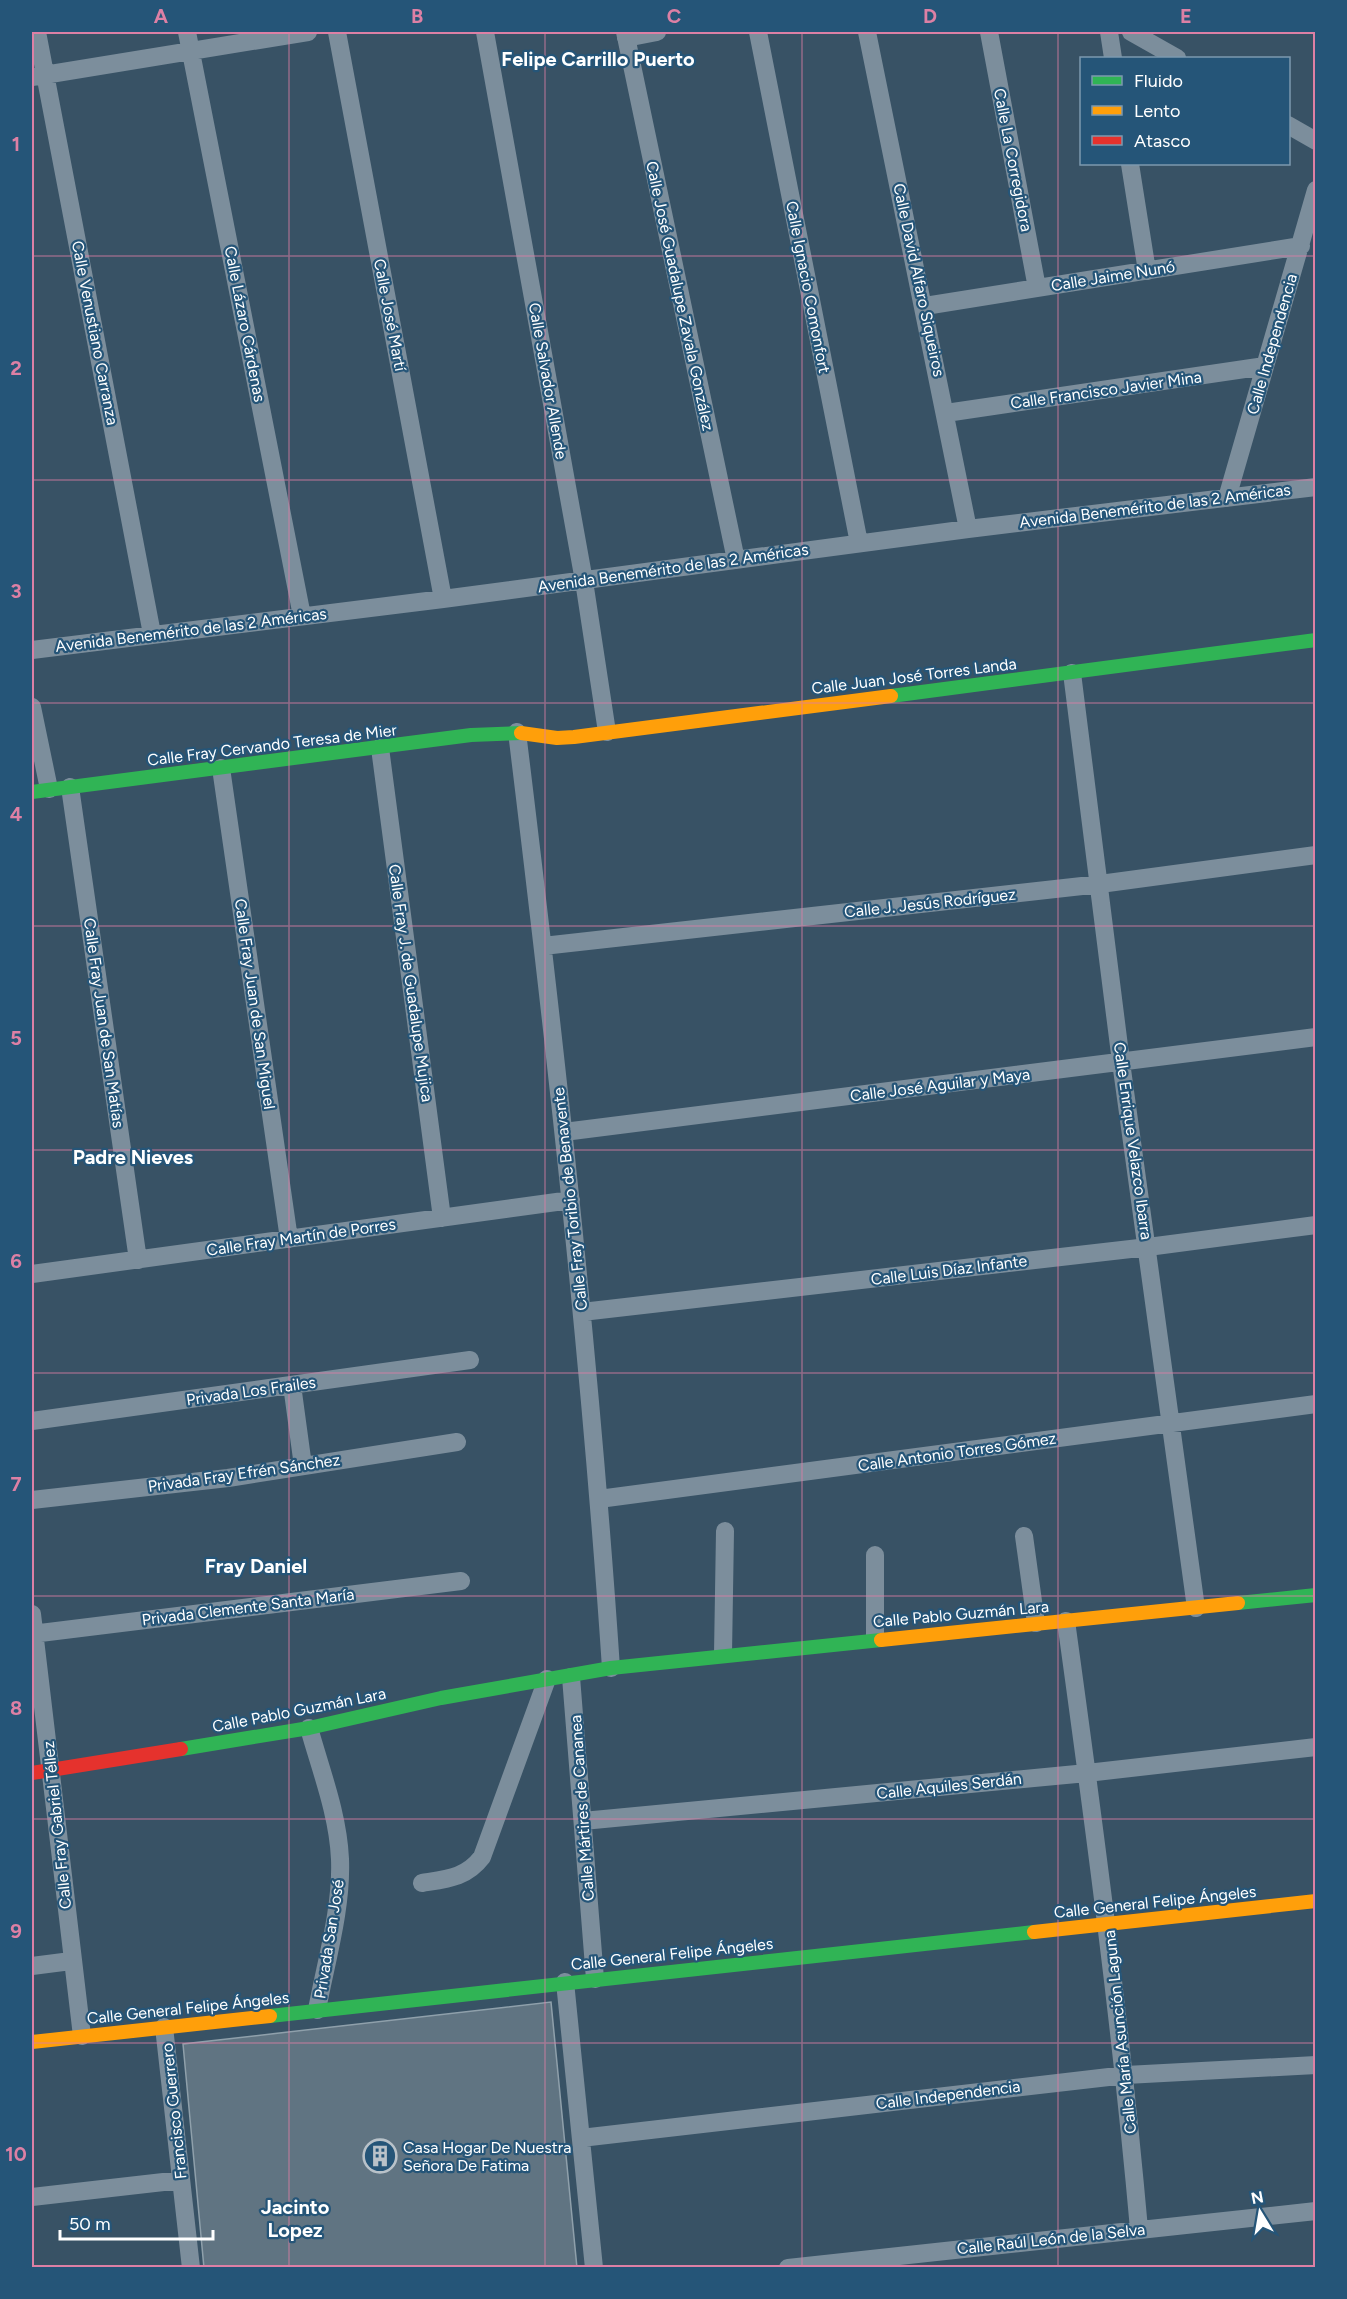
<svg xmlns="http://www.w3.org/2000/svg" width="1347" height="2299" font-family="Figtree,sans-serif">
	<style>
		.building { fill: #607482; stroke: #8fa0ab; stroke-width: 1.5 }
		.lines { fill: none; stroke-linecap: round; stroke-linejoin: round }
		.street { stroke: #7c8e9c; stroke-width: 18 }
		.fast { stroke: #30b455; stroke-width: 14 }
		.slow { stroke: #ff9f0a; stroke-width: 14 }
		.jam { stroke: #e5322d; stroke-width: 14 }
		.grid { fill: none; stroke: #dd80a5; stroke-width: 1.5; stroke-opacity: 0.55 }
		.labels { text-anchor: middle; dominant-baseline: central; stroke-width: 4.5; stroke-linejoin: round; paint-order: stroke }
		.street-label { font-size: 16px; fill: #fff; stroke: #255578 }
		.poi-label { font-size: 16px; fill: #fff; stroke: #255578; text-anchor: start }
		.quarter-label { font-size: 20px; font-weight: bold; fill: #fff; stroke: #255578 }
		.neatline { fill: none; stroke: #dd80a5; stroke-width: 2 }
		.grid-label { font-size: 20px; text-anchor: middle; font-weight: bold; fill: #dd80a5 }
	</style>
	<rect width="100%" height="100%" fill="#385265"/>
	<path class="building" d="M 551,2002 L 577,2268 L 204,2268 L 183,2044 Z"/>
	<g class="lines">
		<path class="street" d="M 37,32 L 152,634
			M 187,32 L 302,616
			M 337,32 L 443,599
			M 485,32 L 584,581 L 607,732
			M 625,32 L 736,560
			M 758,32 L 859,543
			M 867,32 L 968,529
			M 989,32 L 1037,288
			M 1109,32 L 1113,58
			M 1131,32 L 1177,58
			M 626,38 L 657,32
			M 32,77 L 308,32
			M 1288,125 L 1316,141
			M 1130,164 L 1147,271
			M 925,306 L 1301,246
			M 946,413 L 1265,366
			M 1227,498 L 1316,190
			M 32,650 L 443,599 L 968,529 L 1316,487
			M 1072,673 L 1121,1062 L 1196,1608
			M 32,707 L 49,789
			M 517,732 C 555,1043 590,1355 611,1668
			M 380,748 L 442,1218
			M 221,768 L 289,1239
			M 70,787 L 138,1260
			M 543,946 L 1100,884 L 1316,855
			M 564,1132 L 1316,1037
			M 32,1274 L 571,1200
			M 582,1312 L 1148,1247 L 1316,1225
			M 292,1385 L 303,1466
			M 32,1421 L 470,1360
			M 599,1499 L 1316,1404
			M 32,1500 L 228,1478 L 457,1442
			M 1024,1536 L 1036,1623
			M 875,1555 L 875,1638
			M 32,1614 L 82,2036
			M 1066,1621 C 1094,1824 1121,2026 1139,2229
			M 32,1634 L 461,1581
			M 723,1654 L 725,1531
			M 571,1677 L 595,1979
			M 309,1728 C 321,1771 338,1814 340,1859 C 342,1909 326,1961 317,2010
			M 583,1821 L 1087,1773 L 1316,1747
			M 422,1883 C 447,1879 466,1878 482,1857 L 547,1679
			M 32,1966 L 71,1961
			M 565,1982 L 594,2268
			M 164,2027 L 191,2268
			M 581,2138 L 1126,2075 L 1316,2065
			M 32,2197 L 181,2180
			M 788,2268 L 1316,2211"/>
		<path class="fast" d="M 891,696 L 1316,640
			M 32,792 L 471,735 L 521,733
			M 1238,1603 L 1316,1595
			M 181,1749 L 309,1728 L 441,1698 L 611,1668 L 881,1640
			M 270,2016 L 1034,1932"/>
		<path class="slow" d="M 521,733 L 557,738 L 574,737 L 891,696
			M 881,1640 L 1238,1603
			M 1034,1932 L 1316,1901
			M 32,2042 L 270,2016"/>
		<path class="jam" d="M 32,1773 L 181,1749"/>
	</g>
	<path class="grid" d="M 289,32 L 289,2268M 545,32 L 545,2268M 802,32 L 802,2268M 1058,32 L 1058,2268M 32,256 L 1316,256M 32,480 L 1316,480M 32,703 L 1316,703M 32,926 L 1316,926M 32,1150 L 1316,1150M 32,1373 L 1316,1373M 32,1596 L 1316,1596M 32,1819 L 1316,1819M 32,2043 L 1316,2043"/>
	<defs>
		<g id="building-ring" transform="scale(1.725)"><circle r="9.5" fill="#255578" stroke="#b9c2c9" stroke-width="1.5"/><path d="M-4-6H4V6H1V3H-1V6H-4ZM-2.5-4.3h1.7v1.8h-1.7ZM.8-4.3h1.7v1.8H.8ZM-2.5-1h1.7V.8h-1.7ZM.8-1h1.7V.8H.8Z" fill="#b9c2c9"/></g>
	</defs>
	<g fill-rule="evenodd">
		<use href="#building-ring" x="380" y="2156"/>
	</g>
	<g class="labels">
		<g class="street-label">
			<text transform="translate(1013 160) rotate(79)">Calle La Corregidora</text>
			<text transform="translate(1113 276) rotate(-9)">Calle Jaime Nunó</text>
			<text transform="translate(919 280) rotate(78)">Calle David Alfaro Siqueiros</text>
			<text transform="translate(808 287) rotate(79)">Calle Ignacio Comonfort</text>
			<text transform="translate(680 296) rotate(78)">Calle José Guadalupe Zavala González</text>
			<text transform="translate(390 315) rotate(79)">Calle José Martí</text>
			<text transform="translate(245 324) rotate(79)">Calle Lázaro Cárdenas</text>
			<text transform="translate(95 333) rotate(79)">Calle Venustiano Carranza</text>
			<text transform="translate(1272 344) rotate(-74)">Calle Independencia</text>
			<text transform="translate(548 381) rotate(80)">Calle Salvador Allende</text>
			<text transform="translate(1106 390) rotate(-8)">Calle Francisco Javier Mina</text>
			<text transform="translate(1155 506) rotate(-7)">Avenida Benemérito de las 2 Américas</text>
			<text transform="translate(673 568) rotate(-8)">Avenida Benemérito de las 2 Américas</text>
			<text transform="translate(191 630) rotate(-7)">Avenida Benemérito de las 2 Américas</text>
			<text transform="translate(914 676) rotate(-7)">Calle Juan José Torres Landa</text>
			<text transform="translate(272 745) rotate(-7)">Calle Fray Cervando Teresa de Mier</text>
			<text transform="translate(930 903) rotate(-6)">Calle J. Jesús Rodríguez</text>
			<text transform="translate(411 983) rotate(82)">Calle Fray J. de Guadalupe Mujica</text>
			<text transform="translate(255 1004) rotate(82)">Calle Fray Juan de San Miguel</text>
			<text transform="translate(104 1023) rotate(82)">Calle Fray Juan de San Matías</text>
			<text transform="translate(940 1085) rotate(-7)">Calle José Aguilar y Maya</text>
			<text transform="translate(1133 1141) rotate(82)">Calle Enrique Velazco Ibarra</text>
			<text transform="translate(570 1199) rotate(-96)">Calle Fray Toribio de Benavente</text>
			<text transform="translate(301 1237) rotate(-8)">Calle Fray Martín de Porres</text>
			<text transform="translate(949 1270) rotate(-7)">Calle Luis Díaz Infante</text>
			<text transform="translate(251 1391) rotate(-8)">Privada Los Frailes</text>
			<text transform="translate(957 1452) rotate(-8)">Calle Antonio Torres Gómez</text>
			<text transform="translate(244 1473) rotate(-8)">Privada Fray Efrén Sánchez</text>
			<text transform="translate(248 1607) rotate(-7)">Privada Clemente Santa María</text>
			<text transform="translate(961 1614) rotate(-5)">Calle Pablo Guzmán Lara</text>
			<text transform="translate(299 1710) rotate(-11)">Calle Pablo Guzmán Lara</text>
			<text transform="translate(949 1786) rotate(-6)">Calle Aquiles Serdán</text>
			<text transform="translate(582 1808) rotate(-94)">Calle Mártires de Cananea</text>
			<text transform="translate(57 1825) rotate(-96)">Calle Fray Gabriel Téllez</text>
			<text transform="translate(1155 1902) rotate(-6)">Calle General Felipe Ángeles</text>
			<text transform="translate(329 1939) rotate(-81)">Privada San José</text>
			<text transform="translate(672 1954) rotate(-6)">Calle General Felipe Ángeles</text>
			<text transform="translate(188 2008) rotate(-6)">Calle General Felipe Ángeles</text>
			<text transform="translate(1120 2032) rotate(-96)">Calle María Asunción Laguna</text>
			<text transform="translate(948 2095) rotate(-7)">Calle Independencia</text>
			<text transform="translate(174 2111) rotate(-96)">Francisco Guerrero</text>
			<text transform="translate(1051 2239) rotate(-6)">Calle Raúl León de la Selva</text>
		</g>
		<g class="poi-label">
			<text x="403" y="2147">Casa Hogar De Nuestra<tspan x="403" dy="18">Señora De Fatima</tspan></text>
		</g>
		<g class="quarter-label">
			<text x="598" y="59">Felipe Carrillo Puerto</text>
			<text x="133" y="1157">Padre Nieves</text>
			<text x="256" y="1566">Fray Daniel</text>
			<text x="295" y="2207">Jacinto<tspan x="295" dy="23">Lopez</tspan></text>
		</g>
	</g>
	<rect width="1347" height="2299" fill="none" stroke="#255578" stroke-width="66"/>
	<rect x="1080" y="57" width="210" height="108" fill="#255578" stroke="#7c99ae" stroke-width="1.5"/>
	<rect x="1092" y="76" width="30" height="9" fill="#30b455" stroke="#7c99ae" stroke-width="1.5"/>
	<text x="1134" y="87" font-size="18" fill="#ffffff">Fluido</text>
	<rect x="1092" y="106" width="30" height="9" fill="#ff9f0a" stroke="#7c99ae" stroke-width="1.5"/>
	<text x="1134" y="117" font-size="18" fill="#ffffff">Lento</text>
	<rect x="1092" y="136" width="30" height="9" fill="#e5322d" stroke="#7c99ae" stroke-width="1.5"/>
	<text x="1134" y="147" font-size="18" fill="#ffffff">Atasco</text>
	<g transform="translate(1260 2212) rotate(349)" stroke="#255578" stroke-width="4.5" paint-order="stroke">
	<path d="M0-4.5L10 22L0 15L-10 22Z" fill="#ffffff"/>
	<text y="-9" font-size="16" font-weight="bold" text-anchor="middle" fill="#ffffff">N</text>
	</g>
	<path d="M60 2230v9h153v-9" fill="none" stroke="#ffffff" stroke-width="3"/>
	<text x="69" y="2230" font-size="18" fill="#ffffff" stroke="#255578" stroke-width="4.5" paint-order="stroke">50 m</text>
	<rect x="33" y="33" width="1281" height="2233" class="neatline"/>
	<g class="grid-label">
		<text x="161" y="23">A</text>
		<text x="417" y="23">B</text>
		<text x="674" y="23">C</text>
		<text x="930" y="23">D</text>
		<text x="1186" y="23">E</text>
		<text x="16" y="151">1</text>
		<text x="16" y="375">2</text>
		<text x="16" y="598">3</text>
		<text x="16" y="821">4</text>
		<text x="16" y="1045">5</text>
		<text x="16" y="1268">6</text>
		<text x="16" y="1491">7</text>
		<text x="16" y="1715">8</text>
		<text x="16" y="1938">9</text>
		<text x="16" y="2161">10</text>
	</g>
</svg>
